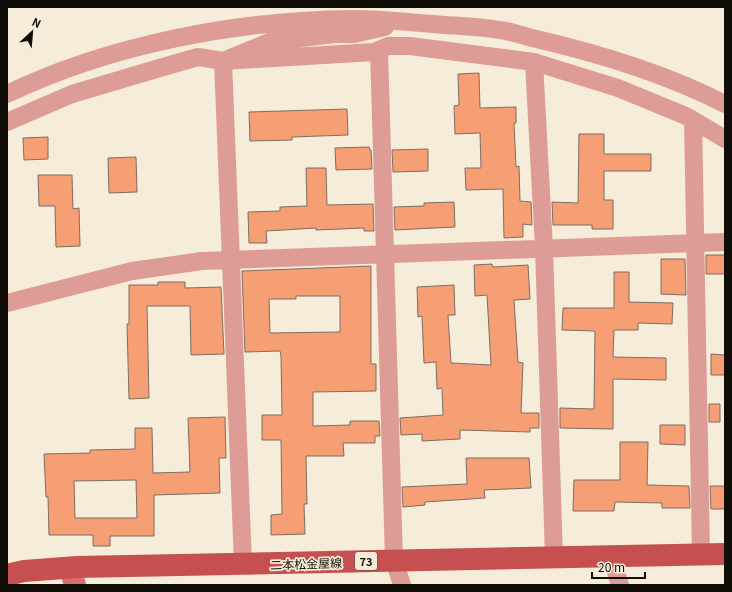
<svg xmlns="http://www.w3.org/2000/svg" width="732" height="592" font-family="Georgia,'Noto Sans JP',serif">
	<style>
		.building { fill: #f69e74; stroke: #7f6c63; fill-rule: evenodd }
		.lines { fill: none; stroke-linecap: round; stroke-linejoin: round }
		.street { stroke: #de9c97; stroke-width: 18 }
		.secondary { stroke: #d2716d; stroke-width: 22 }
		.primary { stroke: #c64f4f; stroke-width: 22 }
		.labels { text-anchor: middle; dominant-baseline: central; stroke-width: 3.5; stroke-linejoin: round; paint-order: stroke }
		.shield { fill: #f5edd9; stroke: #555147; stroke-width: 1 }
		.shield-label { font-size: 11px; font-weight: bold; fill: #110e08 }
		.street-label { font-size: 12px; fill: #110e08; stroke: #f5edd9 }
	</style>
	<rect width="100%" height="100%" fill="#f5edd9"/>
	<path class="building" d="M 479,73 L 480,108 L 516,107 L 516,123 L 514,123 L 516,167 L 519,166 L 520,201 L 531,202 L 532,225 L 523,224 L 523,237 L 504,238 L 503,189 L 466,190 L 465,168 L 481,168 L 480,133 L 455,134 L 454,106 L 459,105 L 458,74 Z
		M 347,109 L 348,135 L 292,137 L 292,140 L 250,141 L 249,112 Z
		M 579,134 L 604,134 L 604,154 L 651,154 L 651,171 L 604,171 L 604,200 L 613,200 L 613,229 L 592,229 L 592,225 L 553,225 L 552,202 L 578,203 Z
		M 48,137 L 48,159 L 24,160 L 23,138 Z
		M 369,147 L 370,150 L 371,150 L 372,169 L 336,170 L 335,148 Z
		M 428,149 L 428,171 L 393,172 L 392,150 Z
		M 136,157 L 137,192 L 109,193 L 108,158 Z
		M 306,168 L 326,168 L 327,205 L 373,204 L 374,231 L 364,231 L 364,228 L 316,230 L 316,228 L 266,231 L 267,243 L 249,243 L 248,212 L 280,211 L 280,207 L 307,206 Z
		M 38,175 L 72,175 L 73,209 L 79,208 L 80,246 L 56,247 L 55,206 L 39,206 Z
		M 454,202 L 455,227 L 395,230 L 394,207 L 424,206 L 424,203 Z
		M 706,255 L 725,255 L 725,274 L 706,274 Z
		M 661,259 L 685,259 L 686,295 L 661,294 Z
		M 492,264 L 493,267 L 528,265 L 530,299 L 514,300 L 518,362 L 523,363 L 521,413 L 539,413 L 539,428 L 530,428 L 530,432 L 460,430 L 460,439 L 422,441 L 422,434 L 401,435 L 400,418 L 443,415 L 442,388 L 437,389 L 436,362 L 424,363 L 422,316 L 418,317 L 417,287 L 454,285 L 455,315 L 448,315 L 451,363 L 491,365 L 487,295 L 475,296 L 474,265 Z
		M 371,266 L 371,364 L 376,364 L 376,391 L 313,392 L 313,426 L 350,425 L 350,421 L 379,421 L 380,436 L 375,436 L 375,443 L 343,443 L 344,456 L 306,456 L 307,504 L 304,504 L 305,534 L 271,535 L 271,515 L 282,514 L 281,440 L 262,440 L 262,415 L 282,415 L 281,356 L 280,351 L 245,352 L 242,271 ZM 296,296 L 340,296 L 340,332 L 270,333 L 269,299 L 296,299 Z
		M 614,272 L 629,272 L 629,302 L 673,303 L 672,324 L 638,323 L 638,330 L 614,330 L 613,357 L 666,358 L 666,380 L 613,379 L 613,429 L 560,428 L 560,408 L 594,409 L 595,331 L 562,330 L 563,308 L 614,308 Z
		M 158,282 L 185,282 L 185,288 L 221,287 L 224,354 L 191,355 L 190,306 L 147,306 L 149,398 L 129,399 L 127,324 L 129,324 L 129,285 L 158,285 Z
		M 711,354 L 725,355 L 725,375 L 711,375 Z
		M 709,404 L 720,404 L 720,422 L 709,422 Z
		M 225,417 L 226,458 L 219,458 L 220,493 L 154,495 L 154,536 L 110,536 L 110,546 L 93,546 L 93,535 L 49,535 L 48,497 L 46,497 L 44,454 L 90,453 L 90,450 L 135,449 L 135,428 L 152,428 L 153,473 L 190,472 L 188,418 ZM 136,480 L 137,518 L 75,518 L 74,481 Z
		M 660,425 L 685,425 L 685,445 L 660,444 Z
		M 620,442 L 648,442 L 647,485 L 689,486 L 690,508 L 662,508 L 662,503 L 615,502 L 614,511 L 573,511 L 574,480 L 620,480 Z
		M 466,458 L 529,458 L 531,488 L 484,490 L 485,498 L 425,502 L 425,505 L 403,507 L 402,487 L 467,484 Z
		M 710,486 L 725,486 L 725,509 L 711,509 Z"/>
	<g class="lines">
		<path class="street" d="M 379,50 L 394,560 L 402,585
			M 534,62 L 544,248 L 554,557
			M 7,94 C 111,44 239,20 354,19 C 380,19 406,22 432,24 C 454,26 477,26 499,30 C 510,31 521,35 532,38 C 598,53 664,73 725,104
			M 693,120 L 701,554
			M 7,122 L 72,94 L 163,67 L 198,57 L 223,61 L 374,52 L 388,46 L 410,46 L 534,62 L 618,88 L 686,116 L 725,139
			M 7,303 L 132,271 L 202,261 L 725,242
			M 611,556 L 620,585
			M 243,564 L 223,61 L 269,42 L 334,34 L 354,34 L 385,27"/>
		<path class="secondary" d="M 70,568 L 75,585"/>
		<path class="primary" d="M 7,575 L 24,571 L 77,567 L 725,554"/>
	</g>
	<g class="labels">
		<rect class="shield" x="355" y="552" width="22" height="18" rx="3"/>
		<g class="shield-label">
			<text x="366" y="561">73</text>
		</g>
		<g class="street-label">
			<text transform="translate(306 563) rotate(-2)">二本松金屋線</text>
		</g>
	</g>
	<rect width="732" height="592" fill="none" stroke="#110e08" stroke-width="16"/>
	<g transform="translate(32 32) rotate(26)" stroke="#f5edd9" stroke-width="3" paint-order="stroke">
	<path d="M0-3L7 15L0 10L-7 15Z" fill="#110e08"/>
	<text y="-6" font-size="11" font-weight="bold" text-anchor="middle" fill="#110e08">N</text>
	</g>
	<path d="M592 572v6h53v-6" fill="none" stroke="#110e08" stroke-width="2"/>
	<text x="598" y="572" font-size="12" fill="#110e08" stroke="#f5edd9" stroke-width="3" paint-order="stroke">20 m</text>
</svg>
